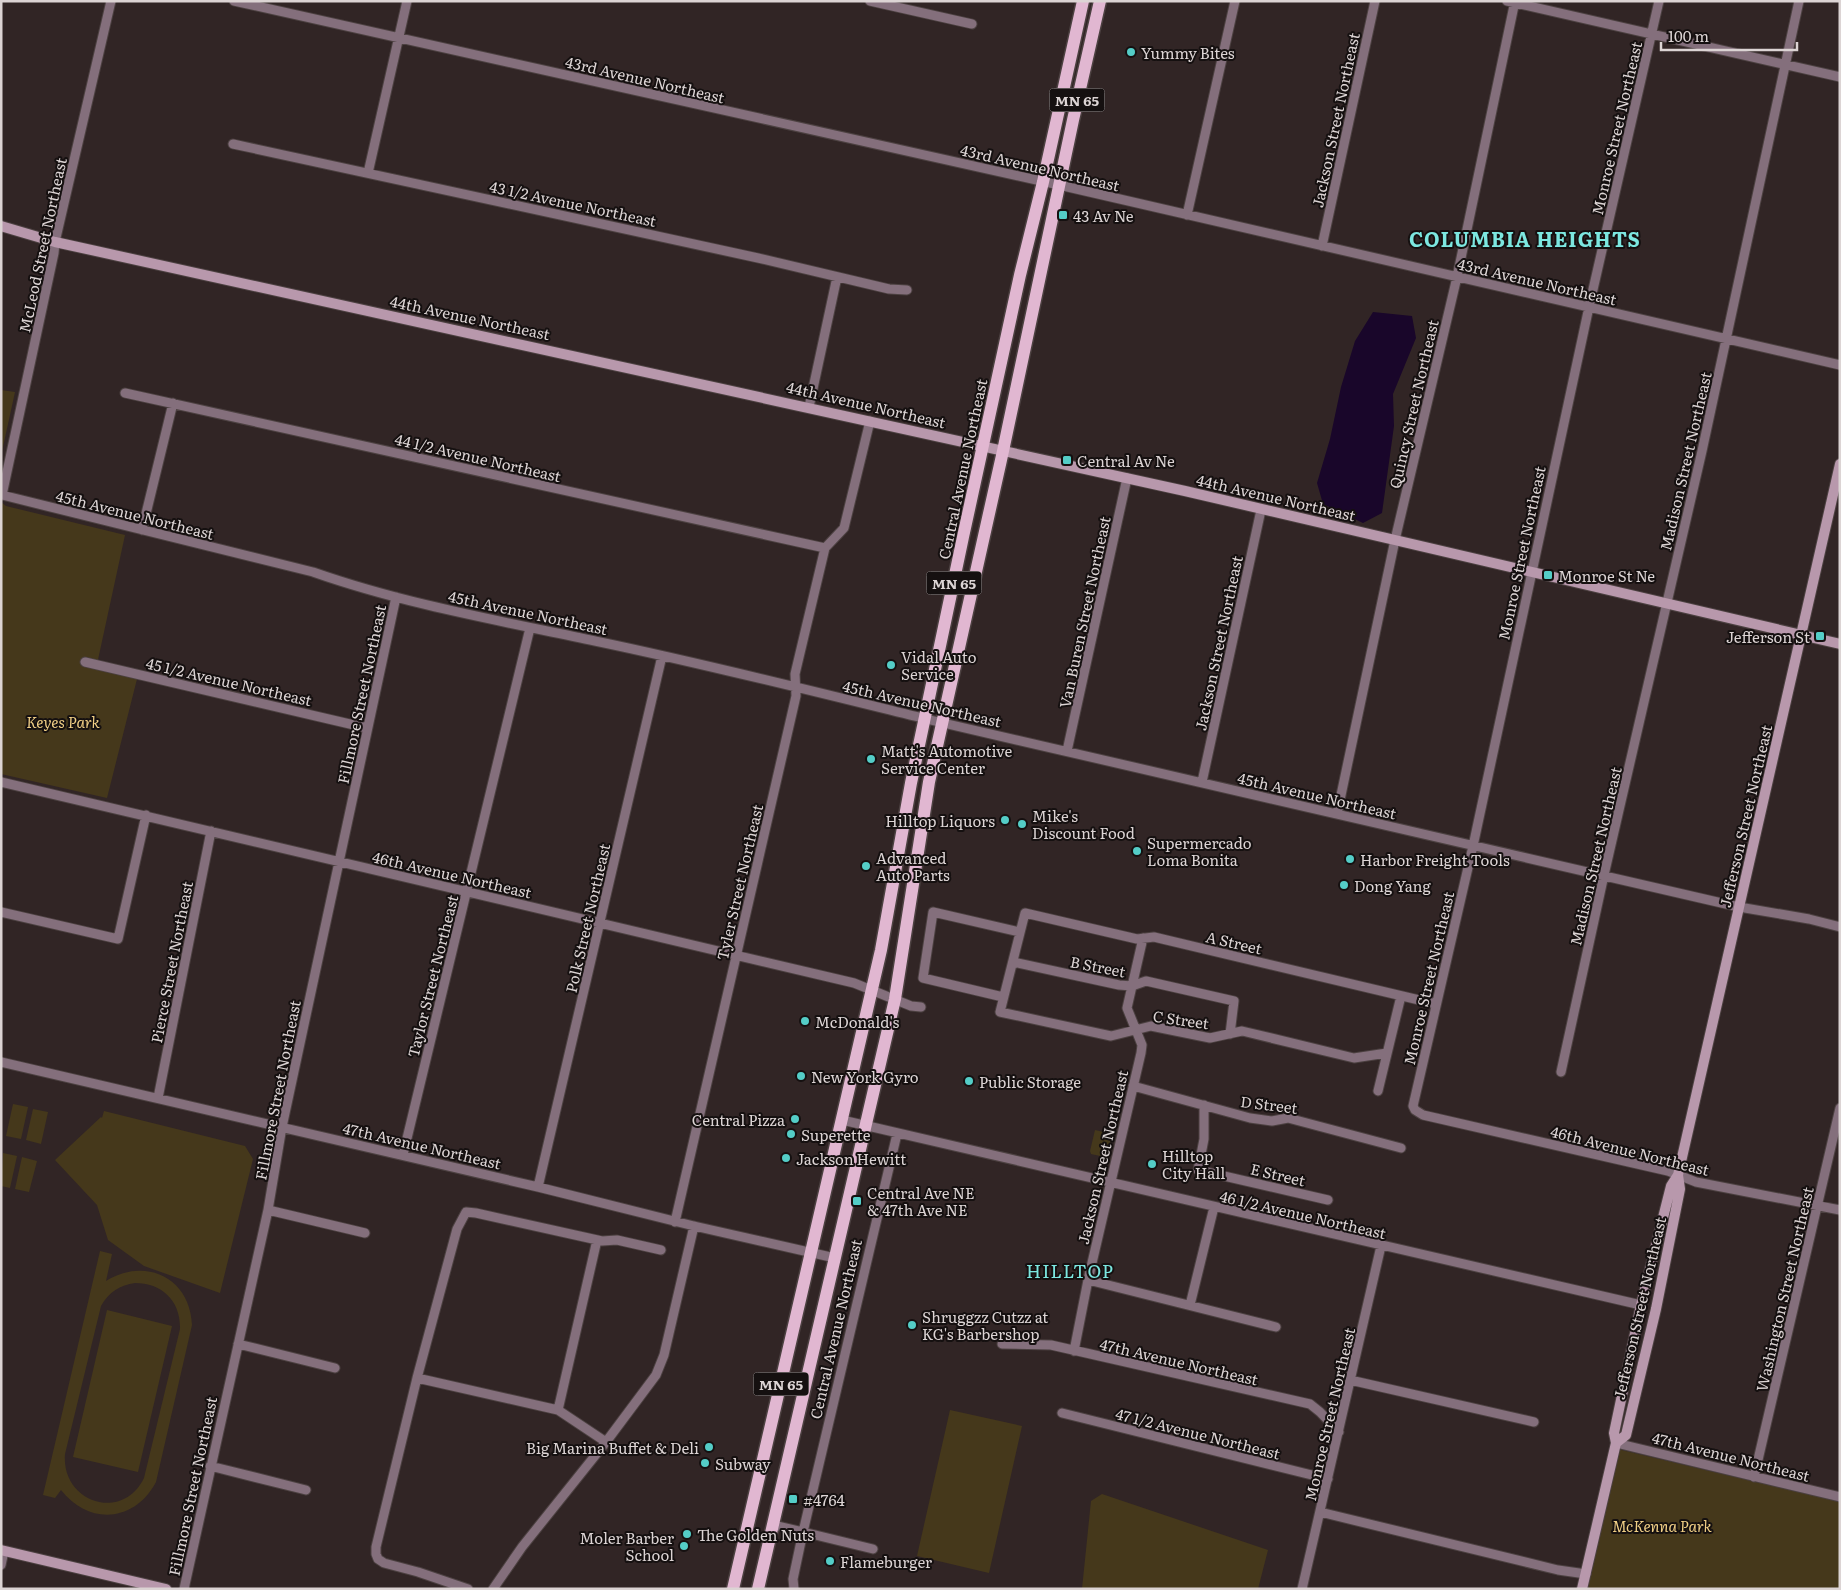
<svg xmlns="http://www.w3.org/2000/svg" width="1841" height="1590" font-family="Literata,serif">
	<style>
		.green { fill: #45381b; fill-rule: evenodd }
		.water { fill: #19062a }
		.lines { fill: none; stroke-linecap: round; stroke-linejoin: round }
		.street-casing { stroke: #4c4141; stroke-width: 11 }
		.secondary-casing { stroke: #4c4141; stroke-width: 12 }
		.primary-casing { stroke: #4c4141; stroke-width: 15 }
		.street { stroke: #846f7c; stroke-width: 9 }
		.secondary { stroke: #b898ac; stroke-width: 10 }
		.primary { stroke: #e1b7d1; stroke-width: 12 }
		.poi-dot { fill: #54cdc7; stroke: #151010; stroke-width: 2 }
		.labels { text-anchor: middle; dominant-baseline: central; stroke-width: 4; stroke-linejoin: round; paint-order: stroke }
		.shield { fill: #151010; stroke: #a09999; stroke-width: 1 }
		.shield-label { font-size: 14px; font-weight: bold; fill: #dcd4d4 }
		.poi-label { font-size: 15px; fill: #dcd4d4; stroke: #151010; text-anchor: start }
		.street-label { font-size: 15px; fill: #dcd4d4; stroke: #151010 }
		.park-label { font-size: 15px; font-style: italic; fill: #f2d086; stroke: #151010 }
		.quarter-label { font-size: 18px; letter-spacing: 1px; fill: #7ce7e0; stroke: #151010 }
		.district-label { font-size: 20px; font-weight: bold; letter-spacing: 1px; fill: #7ce7e0; stroke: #151010 }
	</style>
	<rect width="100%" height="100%" fill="#312525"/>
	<path class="green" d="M 1,390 L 15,392 L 1,456 Z
		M 1,502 L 6,506 L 125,535 L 96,669 L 137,679 L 107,798 L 1,774 Z
		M 13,1104 L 28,1107 L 21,1139 L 6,1136 Z
		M 33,1109 L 48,1112 L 41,1144 L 26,1140 Z
		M 104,1111 L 245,1146 L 253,1159 L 220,1293 L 144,1266 L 108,1240 L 97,1205 L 55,1160 L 101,1117 L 102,1118 Z
		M 1095,1130 L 1112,1134 L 1108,1155 L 1105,1157 L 1091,1154 L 1090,1151 Z
		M 3,1153 L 17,1156 L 10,1188 L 1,1186 Z
		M 22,1157 L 37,1161 L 29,1192 L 15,1189 Z
		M 100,1251 L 112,1254 L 106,1281 C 145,1257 190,1277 192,1325 L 156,1482 C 135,1522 89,1526 61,1490 L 55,1498 L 43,1495 ZM 135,1283 C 162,1283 181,1301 180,1329 L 144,1478 C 122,1523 61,1502 65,1454 L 101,1306 C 109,1292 120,1285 135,1283 Z
		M 107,1310 L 172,1326 L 138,1472 L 73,1457 Z
		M 950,1410 L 1022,1426 L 989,1573 L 917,1556 Z
		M 1613,1448 L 1840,1502 L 1840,1589 L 1582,1589 Z
		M 1102,1494 L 1268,1550 L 1258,1589 L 1082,1589 L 1091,1501 Z"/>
	<path class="water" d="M 1373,312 L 1412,316 L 1416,338 L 1393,394 L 1394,426 L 1382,513 L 1363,523 L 1323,504 L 1317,483 L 1330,439 L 1341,387 L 1355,341 Z"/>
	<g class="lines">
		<g class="street-casing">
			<path id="street" d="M 111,1 L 55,242 L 54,253 L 2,495 L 313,572 C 404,604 501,621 595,641 C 706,664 816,692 926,719 L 1739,907 L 1809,919 L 1840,927
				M 234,1 L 1059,185 L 1840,365
				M 870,1 L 972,24
				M 1507,1 L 1840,77
				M 1659,1 L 1589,307 L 1473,846 L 1413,1106 L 1415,1110 L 1423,1115 L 1668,1171 L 1696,1182 L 1840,1210
				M 233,144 L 758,258 L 889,289 L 907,290
				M 368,173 L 407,1
				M 1187,215 L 1235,1
				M 1322,246 L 1375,1
				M 125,393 L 825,548
				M 809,407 L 837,277
				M 142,530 L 173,403
				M 85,662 L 367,728
				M 1067,751 L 1127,478
				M 1,782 L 854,983 L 911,1006 L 921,1007
				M 1202,782 L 1261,510
				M 1337,814 L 1395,540 L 1457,277 L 1515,1
				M 1,912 L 118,939 L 146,815
				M 1013,962 L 1119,985 L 1132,986 L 1146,981 L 1234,1001 L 1230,1034
				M 1003,997 L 923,978 L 933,912 L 1020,932
				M 1387,1053 L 1354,1058 L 1242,1031 L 1210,1038 L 1151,1026 L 1111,1036 L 1000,1012 L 1025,913 L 1137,939 L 1154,937 L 1436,1004
				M 1,1062 L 538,1187 L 694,1226 L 835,1258
				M 1561,1072 L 1604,875 L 1702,451 L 1799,1
				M 1133,1086 L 1250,1118 L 1272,1121 L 1288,1118 L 1401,1148
				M 1378,1091 L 1401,996
				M 158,1098 L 211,831
				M 1204,1105 L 1204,1139 L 1198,1170 L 1328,1200
				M 842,1120 L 1641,1305
				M 403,1155 L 530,628
				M 538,1187 L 662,656
				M 268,1210 L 365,1233
				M 675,1222 L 796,696 L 795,674 L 825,548 L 844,528 L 870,421
				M 1088,1280 L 1276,1327
				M 1190,1305 L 1214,1207
				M 238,1344 L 335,1368
				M 1002,1344 L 1051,1345 L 1310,1404 L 1320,1412 L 1339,1432
				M 1074,1351 L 1088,1280 L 1141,1053 L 1142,1045 L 1127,1008 L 1143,938
				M 417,1378 L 558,1410 L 606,1442
				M 1350,1380 L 1534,1422
				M 558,1410 L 597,1240
				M 1062,1413 L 1328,1479
				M 1616,1443 L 1840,1497
				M 210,1466 L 306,1490
				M 1754,1477 L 1840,1108
				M 1320,1512 L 1558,1570 L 1586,1574
				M 774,1525 L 873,1549
				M 1,1565 L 4,1551
				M 184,1589 L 268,1210 L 282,1127 L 396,597
				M 468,1589 L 418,1572 L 384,1563 L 378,1559 L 376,1554 L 376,1547 L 417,1378 L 457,1229 L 466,1212 L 476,1213 L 602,1241 L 617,1240 L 661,1250
				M 493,1589 L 522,1547 L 606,1442 L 656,1375 L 664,1355 L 694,1226
				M 794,1589 L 793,1579 L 803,1532 L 897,1134
				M 1302,1589 L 1381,1246"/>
		</g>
		<g class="secondary-casing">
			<path id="secondary" d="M 1,226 L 55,242 L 1185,491 L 1840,644
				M 1616,1443 L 1626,1435 L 1656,1309 L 1680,1189 L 1678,1175
				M 1,1550 L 166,1589
				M 1582,1589 L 1616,1443 L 1614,1433 L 1641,1305 L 1671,1186 L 1678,1175 L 1840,464"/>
		</g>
		<g class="primary-casing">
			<path id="primary" d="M 733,1589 L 881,950 L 911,783 L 963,537 L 1020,275 L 1043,182 L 1083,1
				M 758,1589 L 895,999 L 929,782 L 1003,451 L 1073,120 L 1100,1"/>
		</g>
		<use href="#street" class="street"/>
		<use href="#secondary" class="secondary"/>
		<use href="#primary" class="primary"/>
	</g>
	<g class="poi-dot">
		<circle cx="1131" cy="52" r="5"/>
		<rect x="1058" y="210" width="10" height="10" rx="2.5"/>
		<rect x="1062" y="455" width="10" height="10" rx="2.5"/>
		<rect x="1543" y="570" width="10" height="10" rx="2.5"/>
		<rect x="1815" y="631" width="10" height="10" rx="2.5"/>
		<circle cx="891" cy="665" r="5"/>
		<circle cx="871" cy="759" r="5"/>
		<circle cx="1005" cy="820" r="5"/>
		<circle cx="1022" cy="824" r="5"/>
		<circle cx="1137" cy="851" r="5"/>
		<circle cx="1350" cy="859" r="5"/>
		<circle cx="866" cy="866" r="5"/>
		<circle cx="1344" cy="885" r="5"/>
		<circle cx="805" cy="1021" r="5"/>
		<circle cx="801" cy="1076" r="5"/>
		<circle cx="969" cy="1081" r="5"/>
		<circle cx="795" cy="1119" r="5"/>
		<circle cx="791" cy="1134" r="5"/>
		<circle cx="786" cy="1158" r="5"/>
		<circle cx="1152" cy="1164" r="5"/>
		<rect x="852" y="1196" width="10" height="10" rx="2.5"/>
		<circle cx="912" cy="1325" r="5"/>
		<circle cx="709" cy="1447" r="5"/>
		<circle cx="705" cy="1463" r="5"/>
		<rect x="788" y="1494" width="10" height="10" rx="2.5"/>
		<circle cx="687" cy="1534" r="5"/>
		<circle cx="684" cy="1546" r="5"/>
		<circle cx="830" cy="1561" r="5"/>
	</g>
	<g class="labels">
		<g class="shield">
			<rect x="1049.5" y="88.5" width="55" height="23" rx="4"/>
			<rect x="926.5" y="571.5" width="55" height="23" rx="4"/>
			<rect x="753.5" y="1372.5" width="55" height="23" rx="4"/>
		</g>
		<g class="shield-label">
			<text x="1077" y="100">MN 65</text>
			<text x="954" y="583">MN 65</text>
			<text x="781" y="1384">MN 65</text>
		</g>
		<g class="poi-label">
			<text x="1141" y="52">Yummy Bites</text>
			<text x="1073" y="215">43 Av Ne</text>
			<text x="1077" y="460">Central Av Ne</text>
			<text x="1558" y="575">Monroe St Ne</text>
			<text x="1810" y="636" text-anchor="end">Jefferson St</text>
			<text x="901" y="656">Vidal Auto<tspan x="901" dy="17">Service</tspan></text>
			<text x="881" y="750">Matt's Automotive<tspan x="881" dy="17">Service Center</tspan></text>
			<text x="1032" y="815">Mike's<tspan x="1032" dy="17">Discount Food</tspan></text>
			<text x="995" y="820" text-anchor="end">Hilltop Liquors</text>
			<text x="1147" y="842">Supermercado<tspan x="1147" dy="17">Loma Bonita</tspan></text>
			<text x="876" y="857">Advanced<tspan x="876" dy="17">Auto Parts</tspan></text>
			<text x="1360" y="859">Harbor Freight Tools</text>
			<text x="1354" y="885">Dong Yang</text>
			<text x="815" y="1021">McDonald's</text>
			<text x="811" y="1076">New York Gyro</text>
			<text x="979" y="1081">Public Storage</text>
			<text x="785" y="1119" text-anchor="end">Central Pizza</text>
			<text x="801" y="1134">Superette</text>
			<text x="1162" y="1155">Hilltop<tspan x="1162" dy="17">City Hall</tspan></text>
			<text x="796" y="1158">Jackson Hewitt</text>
			<text x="867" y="1192">Central Ave NE<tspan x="867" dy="17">&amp; 47th Ave NE</tspan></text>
			<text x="922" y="1316">Shruggzz Cutzz at<tspan x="922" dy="17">KG's Barbershop</tspan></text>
			<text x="699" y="1447" text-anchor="end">Big Marina Buffet &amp; Deli</text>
			<text x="715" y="1463">Subway</text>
			<text x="803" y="1499">#4764</text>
			<text x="697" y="1534">The Golden Nuts</text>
			<text x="674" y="1537" text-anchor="end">Moler Barber<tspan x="674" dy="17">School</tspan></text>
			<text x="840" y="1561">Flameburger</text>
		</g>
		<g class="street-label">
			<text transform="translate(645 79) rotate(13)">43rd Avenue Northeast</text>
			<text transform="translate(1335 120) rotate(-78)">Jackson Street Northeast</text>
			<text transform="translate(1616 128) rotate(-77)">Monroe Street Northeast</text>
			<text transform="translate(1040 167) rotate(13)">43rd Avenue Northeast</text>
			<text transform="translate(573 203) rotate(12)">43 1/2 Avenue Northeast</text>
			<text transform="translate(42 245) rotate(-78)">McLeod Street Northeast</text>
			<text transform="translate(1537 281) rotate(13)">43rd Avenue Northeast</text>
			<text transform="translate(470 317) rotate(12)">44th Avenue Northeast</text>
			<text transform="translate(866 404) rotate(13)">44th Avenue Northeast</text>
			<text transform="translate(1413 404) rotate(-77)">Quincy Street Northeast</text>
			<text transform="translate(478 457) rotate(13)">44 1/2 Avenue Northeast</text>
			<text transform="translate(1685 461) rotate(-77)">Madison Street Northeast</text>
			<text transform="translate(962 469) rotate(-78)">Central Avenue Northeast</text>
			<text transform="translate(1276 497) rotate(13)">44th Avenue Northeast</text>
			<text transform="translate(135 514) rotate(14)">45th Avenue Northeast</text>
			<text transform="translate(1521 553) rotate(-78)">Monroe Street Northeast</text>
			<text transform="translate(528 612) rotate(12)">45th Avenue Northeast</text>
			<text transform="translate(1084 612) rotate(-78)">Van Buren Street Northeast</text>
			<text transform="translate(1218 643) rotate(-78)">Jackson Street Northeast</text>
			<text transform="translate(229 681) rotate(13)">45 1/2 Avenue Northeast</text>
			<text transform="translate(361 694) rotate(-78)">Fillmore Street Northeast</text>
			<text transform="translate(922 703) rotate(13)">45th Avenue Northeast</text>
			<text transform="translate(1317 795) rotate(13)">45th Avenue Northeast</text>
			<text transform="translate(1745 816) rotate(-77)">Jefferson Street Northeast</text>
			<text transform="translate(1595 856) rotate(-77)">Madison Street Northeast</text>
			<text transform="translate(452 874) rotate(13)">46th Avenue Northeast</text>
			<text transform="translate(739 882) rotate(-77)">Tyler Street Northeast</text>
			<text transform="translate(587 918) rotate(-77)">Polk Street Northeast</text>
			<text transform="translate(1234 942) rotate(13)">A Street</text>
			<text transform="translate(171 962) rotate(-79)">Pierce Street Northeast</text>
			<text transform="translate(1098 966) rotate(11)">B Street</text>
			<text transform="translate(432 976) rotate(-76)">Taylor Street Northeast</text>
			<text transform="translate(1428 978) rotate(-77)">Monroe Street Northeast</text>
			<text transform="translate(1181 1019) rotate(8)">C Street</text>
			<text transform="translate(277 1090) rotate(-79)">Fillmore Street Northeast</text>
			<text transform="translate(1269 1104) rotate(7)">D Street</text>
			<text transform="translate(422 1145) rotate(13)">47th Avenue Northeast</text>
			<text transform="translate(1630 1150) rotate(14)">46th Avenue Northeast</text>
			<text transform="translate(1102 1157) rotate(-77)">Jackson Street Northeast</text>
			<text transform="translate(1278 1174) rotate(13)">E Street</text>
			<text transform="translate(1303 1214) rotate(13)">46 1/2 Avenue Northeast</text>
			<text transform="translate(1784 1289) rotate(-77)">Washington Street Northeast</text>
			<text transform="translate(1639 1308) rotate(-77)">Jefferson Street Northeast</text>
			<text transform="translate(835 1329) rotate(-77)">Central Avenue Northeast</text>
			<text transform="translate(1179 1361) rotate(13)">47th Avenue Northeast</text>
			<text transform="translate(1329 1414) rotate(-77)">Monroe Street Northeast</text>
			<text transform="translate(1198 1433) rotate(14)">47 1/2 Avenue Northeast</text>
			<text transform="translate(1731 1456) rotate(14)">47th Avenue Northeast</text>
			<text transform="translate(192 1486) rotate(-78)">Fillmore Street Northeast</text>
		</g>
		<g class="park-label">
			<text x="63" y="721">Keyes Park</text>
			<text x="1662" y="1525">McKenna Park</text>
		</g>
		<g class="quarter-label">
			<text x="1070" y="1270">HILLTOP</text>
		</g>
		<g class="district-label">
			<text x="1525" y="238">COLUMBIA HEIGHTS</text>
		</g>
	</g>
	<rect width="1841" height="1590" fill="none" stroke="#dcd4d4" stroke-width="5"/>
	<path d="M1661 42v8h136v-8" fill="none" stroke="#dcd4d4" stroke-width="2.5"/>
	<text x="1668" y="42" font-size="15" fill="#dcd4d4" stroke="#151010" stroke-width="4" paint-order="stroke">100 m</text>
</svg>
